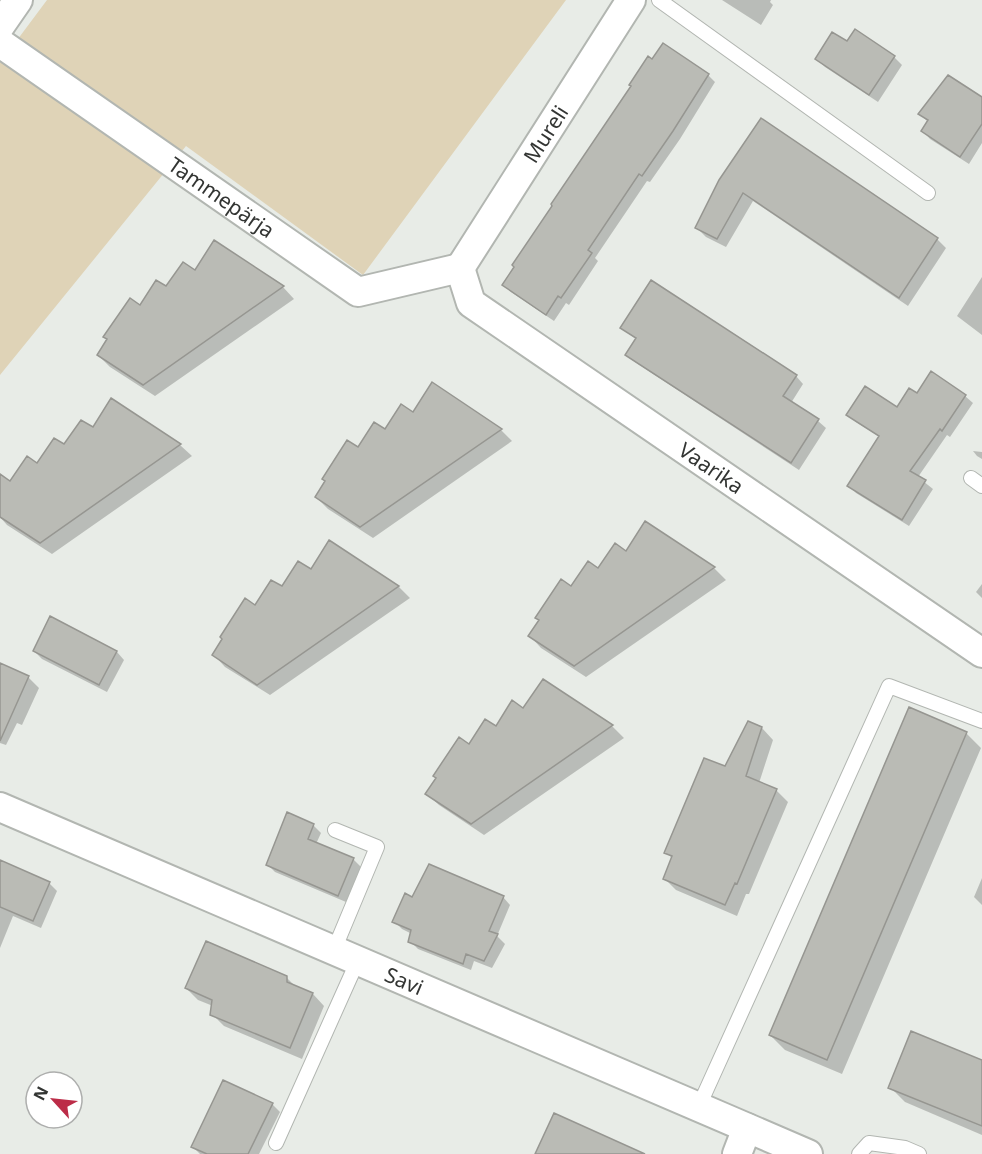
<svg xmlns="http://www.w3.org/2000/svg" width="982" height="1154" font-family="'Noto Sans',sans-serif">
	<style>
		.green { fill: #dfd3b7 }
		.shadow { fill: #0003 }
		.building { fill: #babbb5; stroke: #969691; stroke-width: 1.5 }
		.lines { fill: none; stroke-linecap: round; stroke-linejoin: round }
		.lane-casing { stroke: #b2b6b1; stroke-width: 16 }
		.street-casing { stroke: #b2b6b1; stroke-width: 32 }
		.lane { stroke: #fff; stroke-width: 14 }
		.street { stroke: #fff; stroke-width: 28 }
		.labels { text-anchor: middle; dominant-baseline: central; stroke-width: 4.5; stroke-linejoin: round; paint-order: stroke }
		.street-label { font-size: 21px; fill: #333533; stroke: #fff }
	</style>
	<rect width="100%" height="100%" fill="#e8ece7"/>
	<path class="green" d="M 47,0 L 566,0 L 363,275 L 186,146 L 0,375 L 0,63 Z"/>
	<path class="shadow" d="M 722,0 L 771,0 L 770,2 L 773,5 L 761,25 Z
		M 847,43 L 894,57 L 902,65 L 878,102 L 825,67 L 817,59 Z
		M 708,75 L 715,82 L 680,139 L 650,182 L 647,181 L 595,258 L 598,261 L 569,305 L 566,303 L 554,321 L 511,292 L 504,284 Z
		M 982,99 L 982,143 L 969,164 L 930,139 L 923,131 L 928,122 L 920,114 Z
		M 761,120 L 937,239 L 946,248 L 908,306 L 753,201 L 726,247 L 706,237 L 696,227 Z
		M 214,243 L 283,287 L 294,299 L 155,396 L 110,367 L 98,355 L 109,340 L 140,307 L 196,272 Z
		M 982,277 L 982,335 L 957,316 Z
		M 622,328 L 796,376 L 803,384 L 791,403 L 818,421 L 826,428 L 799,470 L 635,362 L 627,354 L 637,340 Z
		M 432,385 L 501,430 L 512,441 L 373,538 L 328,509 L 316,497 L 358,449 L 414,414 Z
		M 917,395 L 965,396 L 973,403 L 950,437 L 947,435 L 918,477 L 933,489 L 909,526 L 856,493 L 849,485 L 880,437 L 856,422 L 848,415 L 898,409 Z
		M 112,400 L 180,445 L 192,456 L 52,554 L 7,525 L 0,517 L 0,507 L 37,465 L 93,429 Z
		M 973,451 L 982,452 L 982,459 L 977,456 Z
		M 646,524 L 714,568 L 726,580 L 586,677 L 541,648 L 530,636 L 571,588 L 627,553 Z
		M 330,542 L 399,587 L 410,598 L 270,695 L 225,667 L 214,655 L 256,607 L 311,571 Z
		M 982,584 L 982,598 L 976,592 Z
		M 51,618 L 117,652 L 124,660 L 107,692 L 42,659 L 34,651 Z
		M 0,665 L 28,677 L 39,688 L 22,725 L 17,723 L 6,745 L 0,743 Z
		M 544,681 L 612,726 L 624,738 L 484,835 L 439,805 L 427,794 L 470,746 L 524,710 Z
		M 749,723 L 762,728 L 773,740 L 759,783 L 776,790 L 788,802 L 749,894 L 746,894 L 737,916 L 676,890 L 664,878 L 673,859 L 666,852 L 726,768 Z
		M 966,733 L 981,748 L 842,1074 L 785,1050 L 770,1035 Z
		M 313,825 L 321,833 L 316,844 L 353,859 L 361,867 L 346,902 L 275,872 L 267,864 Z
		M 0,862 L 49,883 L 57,891 L 41,928 L 13,916 L 0,948 Z
		M 982,878 L 982,905 L 974,897 Z
		M 503,897 L 510,905 L 497,936 L 505,944 L 492,968 L 474,961 L 471,970 L 418,949 L 410,941 L 412,934 L 402,929 L 394,921 L 413,899 Z
		M 286,977 L 296,987 L 313,994 L 324,1006 L 302,1059 L 224,1026 L 212,1014 L 213,1006 L 198,1000 L 186,988 Z
		M 982,1061 L 982,1135 L 905,1102 L 890,1087 Z
		M 272,1104 L 280,1112 L 259,1154 L 200,1154 L 193,1147 Z"/>
	<path class="building" d="M 855,29 L 895,56 L 869,95 L 815,59 L 832,32 L 847,41 Z
		M 663,43 L 709,74 L 673,131 L 642,176 L 639,174 L 588,250 L 592,253 L 561,298 L 558,296 L 546,315 L 502,285 L 514,267 L 512,265 L 552,206 L 551,204 L 631,86 L 629,85 L 648,56 L 652,59 Z
		M 948,75 L 982,97 L 982,124 L 960,157 L 921,131 L 928,120 L 918,114 Z
		M 761,118 L 938,238 L 899,298 L 743,193 L 717,239 L 695,228 L 719,180 Z
		M 214,240 L 284,286 L 143,385 L 97,355 L 107,339 L 103,337 L 130,298 L 140,305 L 156,280 L 166,286 L 183,262 L 195,270 Z
		M 651,280 L 797,375 L 783,396 L 819,419 L 791,463 L 625,355 L 636,338 L 620,328 Z
		M 931,371 L 966,395 L 942,431 L 940,429 L 910,471 L 926,480 L 902,520 L 847,486 L 879,436 L 846,415 L 865,386 L 897,407 L 909,388 L 917,393 Z
		M 432,382 L 502,429 L 360,527 L 315,497 L 325,481 L 322,479 L 347,440 L 358,447 L 374,422 L 385,429 L 401,404 L 413,412 Z
		M 111,398 L 181,444 L 40,543 L 0,517 L 0,474 L 10,481 L 27,456 L 37,463 L 54,438 L 64,444 L 81,420 L 93,427 Z
		M 645,521 L 715,567 L 574,666 L 528,636 L 539,620 L 535,618 L 561,579 L 571,586 L 588,561 L 598,568 L 615,543 L 626,551 Z
		M 329,540 L 399,586 L 257,685 L 212,655 L 222,639 L 220,637 L 245,598 L 255,605 L 271,580 L 282,586 L 298,561 L 311,569 Z
		M 50,616 L 117,651 L 99,685 L 33,651 Z
		M 0,663 L 29,676 L 0,741 Z
		M 543,679 L 613,725 L 471,824 L 425,794 L 436,778 L 433,776 L 459,737 L 469,744 L 485,719 L 496,726 L 512,700 L 523,708 Z
		M 909,707 L 967,732 L 827,1060 L 769,1035 Z
		M 748,721 L 762,727 L 746,776 L 777,789 L 737,884 L 735,883 L 725,905 L 663,879 L 672,856 L 664,853 L 704,758 L 725,766 Z
		M 287,812 L 314,824 L 308,839 L 354,858 L 338,896 L 266,865 Z
		M 0,860 L 50,882 L 33,921 L 0,907 Z
		M 429,864 L 504,896 L 489,931 L 498,934 L 484,961 L 466,954 L 463,964 L 408,942 L 411,930 L 392,922 L 405,893 L 412,897 Z
		M 206,941 L 287,976 L 287,982 L 313,993 L 290,1048 L 210,1015 L 212,1000 L 185,988 Z
		M 911,1031 L 982,1060 L 982,1126 L 888,1088 Z
		M 223,1080 L 273,1103 L 248,1154 L 207,1154 L 191,1147 Z
		M 554,1113 L 645,1154 L 535,1154 Z"/>
	<g class="lines">
		<g class="lane-casing">
			<path id="lane" d="M 659,0 L 928,193
				M 971,478 L 982,486
				M 334,950 L 377,847 L 335,830
				M 699,1106 L 889,686 L 982,721
				M 276,1143 L 358,960
				M 859,1154 L 869,1143 L 905,1148 L 919,1154"/>
		</g>
		<g class="street-casing">
			<g id="street">
				<path d="M 0,26 L 18,0"/>
				<path id="s1" d="M 0,43 L 358,292 L 460,268"/>
				<path id="s2" d="M 460,268 L 471,303 L 982,653"/>
				<path id="s3" d="M 460,268 L 631,0"/>
				<path id="s4" d="M 0,807 L 808,1154"/>
				<path d="M 737,1154 L 747,1128"/>
			</g>
		</g>
		<use href="#lane" class="lane"/>
		<use href="#street" class="street"/>
	</g>
	<g class="labels">
		<g class="street-label">
			<text stroke="none"><textPath href="#s3" startOffset="159">Mureli</textPath></text>
			<text stroke="none"><textPath href="#s1" startOffset="270">Tammepärja</textPath></text>
			<text stroke="none"><textPath href="#s2" startOffset="328">Vaarika</textPath></text>
			<text stroke="none"><textPath href="#s4" startOffset="440">Savi</textPath></text>
		</g>
	</g>
	<g transform="translate(54 1100) rotate(297)"><circle r="28" fill="#ffffff" stroke="#adaead" stroke-width="1.5"/>
	<path d="M0-4.5L10 22L0 15L-10 22Z" fill="#bc2c48"/>
	<text y="-9" font-size="16" font-weight="bold" text-anchor="middle" fill="#333533">N</text>
	</g>
</svg>
